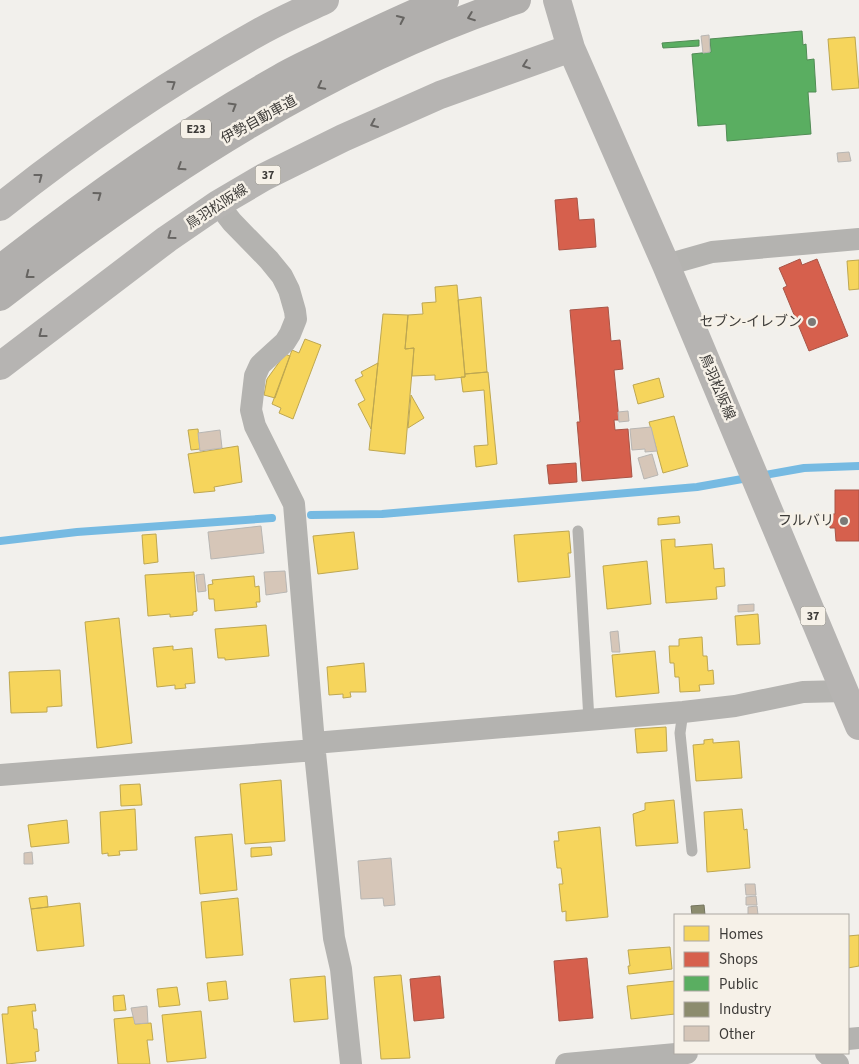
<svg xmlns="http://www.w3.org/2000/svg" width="859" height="1064" font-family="'Source Sans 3','Noto Sans JP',sans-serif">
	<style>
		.homes { fill: #f6d55c; stroke: #bea751 }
		.shops { fill: #d6604d; stroke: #a85547 }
		.public { fill: #5aae61; stroke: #518c55 }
		.industry { fill: #8c8c6e; stroke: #74745e }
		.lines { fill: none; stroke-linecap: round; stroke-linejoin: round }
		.stream { stroke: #76bae2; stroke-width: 8 }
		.building { fill: #d6c6b8; stroke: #b8b6b3 }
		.service { stroke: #b4b3b0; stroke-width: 11 }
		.minor { stroke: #b4b3b0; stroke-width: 22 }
		.primary { stroke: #b6b4b2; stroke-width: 28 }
		.motorway { stroke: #b1afad; stroke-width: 28 }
		.oneway { stroke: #666461 }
		.oneway2 { stroke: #676563 }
		.poi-dot { fill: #7c7a77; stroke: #f6f1e8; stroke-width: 2 }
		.labels { text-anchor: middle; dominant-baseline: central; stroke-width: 5; stroke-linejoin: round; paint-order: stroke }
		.shield { fill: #f6f1e8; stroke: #74726d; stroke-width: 1 }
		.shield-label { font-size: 12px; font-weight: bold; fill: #3d3b38 }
		.street-label { font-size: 14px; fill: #3d3b38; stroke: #f6f1e8 }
		.poi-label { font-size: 14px; fill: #3d3b38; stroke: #f6f1e8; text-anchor: end }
	</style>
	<rect width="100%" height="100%" fill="#f2f0ec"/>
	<path class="homes" d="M 855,37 L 859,88 L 832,90 L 828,39 Z
		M 859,260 L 859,289 L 849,290 L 847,261 Z
		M 457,285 L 465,377 L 435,380 L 435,375 L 412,376 L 414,348 L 405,349 L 408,315 L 423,314 L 422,303 L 436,302 L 435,287 Z
		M 481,297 L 487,372 L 465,374 L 458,300 Z
		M 383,314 L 408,315 L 405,349 L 414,348 L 405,454 L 369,450 Z
		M 305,339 L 321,345 L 293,419 L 279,413 L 281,408 L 272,404 L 292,350 L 299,353 Z
		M 285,354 L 290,356 L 275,398 L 264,395 L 267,379 Z
		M 378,363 L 371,429 L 358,404 L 365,400 L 355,380 L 363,376 L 361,372 Z
		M 488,372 L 497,464 L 476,467 L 474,446 L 488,445 L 484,390 L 463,392 L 461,377 L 465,377 L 465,374 Z
		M 659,378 L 664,397 L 638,404 L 633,385 Z
		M 411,395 L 424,418 L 408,428 Z
		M 674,416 L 688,466 L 663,473 L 649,422 Z
		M 198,429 L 200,449 L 191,450 L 188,430 Z
		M 238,446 L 242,482 L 214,487 L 215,491 L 194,493 L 188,454 Z
		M 679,516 L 680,523 L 658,525 L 658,518 Z
		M 569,531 L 571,553 L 568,553 L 570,577 L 518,582 L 514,535 Z
		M 354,532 L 358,569 L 318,574 L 313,536 Z
		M 156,534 L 158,562 L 144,564 L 142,535 Z
		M 675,539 L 675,547 L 712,544 L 714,569 L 724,568 L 725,586 L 716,587 L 717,599 L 666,603 L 661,540 Z
		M 647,561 L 651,604 L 607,609 L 603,566 Z
		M 194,572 L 197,611 L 193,612 L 193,615 L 170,617 L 170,614 L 148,616 L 145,575 Z
		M 254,576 L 255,587 L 259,586 L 260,602 L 256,602 L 257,607 L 215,611 L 214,599 L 209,599 L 208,585 L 213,584 L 212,580 Z
		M 758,614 L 760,644 L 737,645 L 735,616 Z
		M 119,618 L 132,743 L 97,748 L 85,622 Z
		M 266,625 L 269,656 L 225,660 L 225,658 L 218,658 L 215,629 Z
		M 702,637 L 703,656 L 707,656 L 708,671 L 713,670 L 714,684 L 699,685 L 700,691 L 680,692 L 679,677 L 675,677 L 674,663 L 670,663 L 669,646 L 679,646 L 679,639 Z
		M 173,646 L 173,650 L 192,648 L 195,683 L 185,684 L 186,688 L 175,689 L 175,685 L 157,687 L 153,648 Z
		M 655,651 L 659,693 L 616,697 L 612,655 Z
		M 364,663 L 366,692 L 350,692 L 351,697 L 343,698 L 343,694 L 329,695 L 327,667 Z
		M 60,670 L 62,706 L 47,707 L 47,712 L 11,713 L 9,672 Z
		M 666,727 L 667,751 L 637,753 L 635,729 Z
		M 713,739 L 713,743 L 739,741 L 742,778 L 696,781 L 693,745 L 704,744 L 704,740 Z
		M 281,780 L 285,841 L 245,844 L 240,784 Z
		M 140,784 L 142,805 L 121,806 L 120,785 Z
		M 674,800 L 678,843 L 636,846 L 633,814 L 645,810 L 645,803 Z
		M 135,809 L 137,850 L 119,851 L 120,855 L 108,856 L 108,853 L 102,854 L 100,812 Z
		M 742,809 L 744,830 L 747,829 L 750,868 L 707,872 L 704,812 Z
		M 67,820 L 69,843 L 31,847 L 28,825 Z
		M 600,827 L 608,917 L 566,921 L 566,911 L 562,912 L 559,884 L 563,884 L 561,868 L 557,868 L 554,841 L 559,841 L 558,832 Z
		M 232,834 L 237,890 L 200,894 L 195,837 Z
		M 271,847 L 272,855 L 251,857 L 251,848 Z
		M 47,896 L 48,907 L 31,909 L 29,898 Z
		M 238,898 L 243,955 L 206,958 L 201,902 Z
		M 80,903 L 84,946 L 37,951 L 31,909 Z
		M 859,935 L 859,966 L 848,968 L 848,936 Z
		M 670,947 L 672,969 L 629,974 L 628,966 L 630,966 L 628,950 Z
		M 401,975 L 410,1058 L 381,1059 L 374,977 Z
		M 325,976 L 328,1019 L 294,1022 L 290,979 Z
		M 226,981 L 228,999 L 209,1001 L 207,983 Z
		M 675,981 L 675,1014 L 631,1019 L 627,986 Z
		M 177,987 L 180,1005 L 159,1007 L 157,989 Z
		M 124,995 L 126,1010 L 114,1011 L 113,996 Z
		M 35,1004 L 36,1011 L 32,1011 L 34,1029 L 37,1029 L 39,1051 L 35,1052 L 36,1061 L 7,1064 L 2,1014 L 8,1014 L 8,1007 Z
		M 201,1011 L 206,1058 L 167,1062 L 162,1015 Z
		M 134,1017 L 135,1024 L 151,1023 L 153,1040 L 147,1040 L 150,1064 L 118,1064 L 114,1019 Z"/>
	<path class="shops" d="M 577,198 L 579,220 L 594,219 L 596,247 L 559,250 L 555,200 Z
		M 800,259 L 802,265 L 817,259 L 848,336 L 809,351 L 783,288 L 787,286 L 779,268 Z
		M 608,307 L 611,341 L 620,340 L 623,369 L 614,370 L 619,420 L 614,420 L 615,430 L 628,429 L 632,477 L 582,481 L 577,422 L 580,422 L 570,310 Z
		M 576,463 L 577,482 L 549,484 L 547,465 Z
		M 835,490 L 859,490 L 859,541 L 836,541 L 835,528 L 830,528 L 829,514 L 835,514 Z
		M 587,958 L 593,1018 L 559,1021 L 554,961 Z
		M 440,976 L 444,1018 L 414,1021 L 410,979 Z"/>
	<path class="public" d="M 802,31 L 803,45 L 806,44 L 807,60 L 814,59 L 816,92 L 808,92 L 811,134 L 727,141 L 726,124 L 698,126 L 692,54 L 711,52 L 710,39 Z
		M 699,40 L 699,46 L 663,48 L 662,43 Z"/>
	<path class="industry" d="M 704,905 L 705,915 L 692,915 L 691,906 Z"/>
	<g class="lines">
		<path class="stream" d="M 311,515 L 382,514 L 697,487 L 804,468 L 859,466
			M 0,541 L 77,532 L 272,518"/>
	</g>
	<path class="building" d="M 709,35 L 710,52 L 703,53 L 701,36 Z
		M 849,152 L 851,161 L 838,162 L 837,153 Z
		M 628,411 L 629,421 L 619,422 L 618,412 Z
		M 651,427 L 657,451 L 645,452 L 645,449 L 632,450 L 630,429 Z
		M 220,430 L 222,448 L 200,451 L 198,433 Z
		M 652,454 L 658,475 L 644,479 L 638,458 Z
		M 261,526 L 264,553 L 211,559 L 208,532 Z
		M 285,571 L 287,592 L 266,595 L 264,572 Z
		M 204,574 L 206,591 L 198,592 L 196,575 Z
		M 754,604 L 754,611 L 738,612 L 738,605 Z
		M 618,631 L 620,652 L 612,652 L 610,632 Z
		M 32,852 L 33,864 L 24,864 L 24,853 Z
		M 391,858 L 395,905 L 384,906 L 383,898 L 361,899 L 358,861 Z
		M 745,884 L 755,884 L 756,895 L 746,895 Z
		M 756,896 L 757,905 L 746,905 L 746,897 Z
		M 757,906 L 758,915 L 748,915 L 748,907 Z
		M 147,1006 L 148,1023 L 135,1024 L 131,1008 Z"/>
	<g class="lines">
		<path class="service" d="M 578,531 L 589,720
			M 683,712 L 680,733 L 692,851"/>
		<path class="minor" d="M 218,204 L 232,222 L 269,260 L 282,276 L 289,290 L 295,311 L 296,319 L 290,334 L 285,342 L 260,365 L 255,376 L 251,410 L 255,426 L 294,504 L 314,743 L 334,938 L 341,969 L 351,1064
			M 666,265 L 712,252 L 859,239
			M 314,743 L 683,712 L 735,706 L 803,692 L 845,691
			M 0,775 L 315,750
			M 848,1039 L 859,1038
			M 826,1053 L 838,1064
			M 566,1064 L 687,1053"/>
		<path class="primary" d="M 557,0 L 571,48 L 666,265 L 859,726
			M 0,207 C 83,141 171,81 263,30 C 283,19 304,10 325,0
			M 0,366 L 167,239 L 218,204 L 264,177 L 343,138 L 440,95 L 571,48"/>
		<path class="motorway" d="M 0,269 C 88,200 180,134 278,79 C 293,70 309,63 325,55 C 364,36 404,17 445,0
			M 0,297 C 157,175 327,63 517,0"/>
	</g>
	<defs><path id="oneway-chevron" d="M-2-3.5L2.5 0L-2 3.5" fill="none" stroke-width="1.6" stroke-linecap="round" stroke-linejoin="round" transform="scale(1.25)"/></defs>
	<g class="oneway">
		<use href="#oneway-chevron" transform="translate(471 17) rotate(159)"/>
		<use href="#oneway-chevron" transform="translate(401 19) rotate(-25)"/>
		<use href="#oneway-chevron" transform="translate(321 86) rotate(152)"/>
		<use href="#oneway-chevron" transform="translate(233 106) rotate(-31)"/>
		<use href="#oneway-chevron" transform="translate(181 167) rotate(147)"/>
		<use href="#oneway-chevron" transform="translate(98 195) rotate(-36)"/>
		<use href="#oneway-chevron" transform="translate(29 275) rotate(142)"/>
	</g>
	<g class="oneway2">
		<use href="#oneway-chevron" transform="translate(526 65) rotate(160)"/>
		<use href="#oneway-chevron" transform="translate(172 84) rotate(-34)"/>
		<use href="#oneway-chevron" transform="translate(374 124) rotate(156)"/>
		<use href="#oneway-chevron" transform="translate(39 177) rotate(-37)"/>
		<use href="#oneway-chevron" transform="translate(171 236) rotate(144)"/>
		<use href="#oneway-chevron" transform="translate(42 334) rotate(142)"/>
	</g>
	<g class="poi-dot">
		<circle cx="812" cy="322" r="5"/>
		<circle cx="844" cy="521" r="5"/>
	</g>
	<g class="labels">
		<g class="shield">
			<rect x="181" y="119.5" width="30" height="19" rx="4"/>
			<rect x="255.5" y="165.5" width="25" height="19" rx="4"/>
			<rect x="800.5" y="606.5" width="25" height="19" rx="4"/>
		</g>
		<g class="shield-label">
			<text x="196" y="129">E23</text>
			<text x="268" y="175">37</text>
			<text x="813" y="616">37</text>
		</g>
		<g class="street-label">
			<text transform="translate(259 120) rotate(-29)">伊勢自動車道</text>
			<text transform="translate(217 207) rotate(-33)">鳥羽松阪線</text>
			<text transform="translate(717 387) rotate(67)">鳥羽松阪線</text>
		</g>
		<g class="poi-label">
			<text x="802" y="322">セブン-イレブン</text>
			<text x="834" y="521">フルバリ</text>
		</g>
	</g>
	<rect x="674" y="914" width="175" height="140" fill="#f6f1e8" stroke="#aca8a2"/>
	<rect x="684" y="926" width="25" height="15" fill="#f6d55c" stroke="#aca8a2"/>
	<text x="719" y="939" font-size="15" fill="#3d3b38">Homes</text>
	<rect x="684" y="952" width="25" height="15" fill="#d6604d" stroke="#aca8a2"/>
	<text x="719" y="964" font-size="15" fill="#3d3b38">Shops</text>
	<rect x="684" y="976" width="25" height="15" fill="#5aae61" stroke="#aca8a2"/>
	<text x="719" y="989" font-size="15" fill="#3d3b38">Public</text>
	<rect x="684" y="1002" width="25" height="15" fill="#8c8c6e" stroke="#aca8a2"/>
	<text x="719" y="1014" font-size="15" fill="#3d3b38">Industry</text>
	<rect x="684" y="1026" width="25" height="15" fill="#d6c6b8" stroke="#aca8a2"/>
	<text x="719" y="1039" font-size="15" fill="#3d3b38">Other</text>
</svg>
